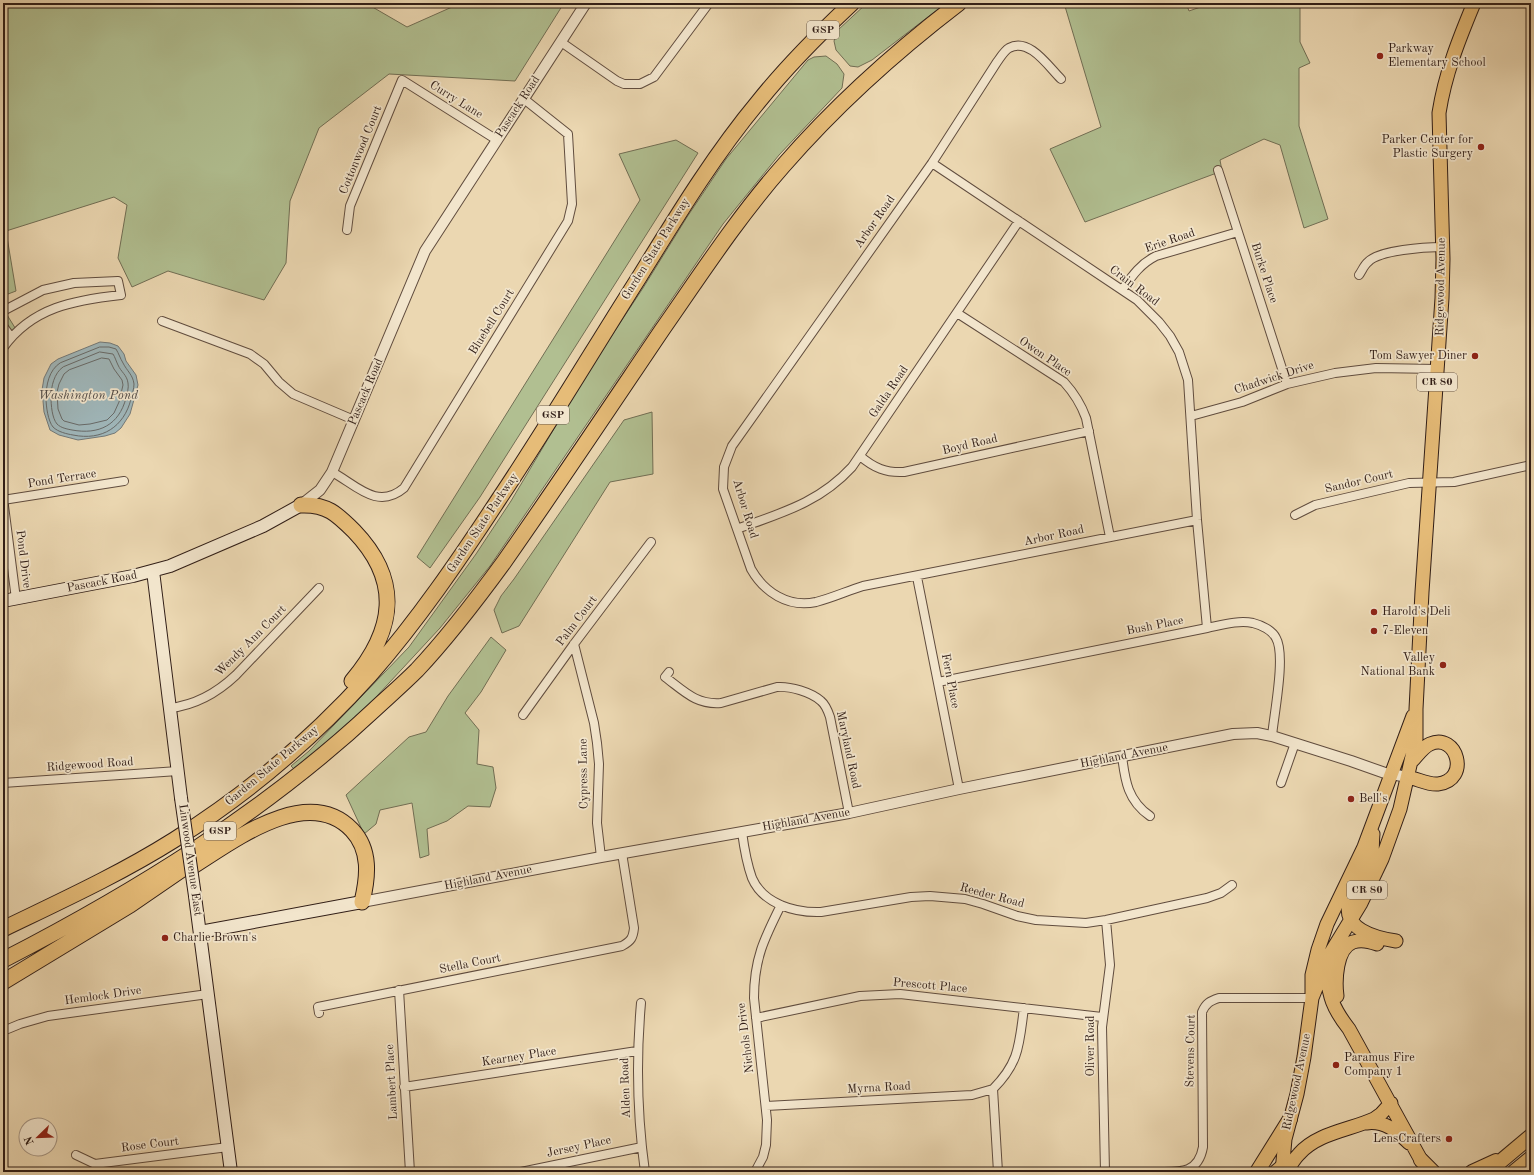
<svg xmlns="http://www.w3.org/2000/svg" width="1534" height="1175" font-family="'Old Standard TT',serif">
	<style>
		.green { fill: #b1bf91; stroke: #716e54 }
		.water { fill: #9fb6b9; stroke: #737978 }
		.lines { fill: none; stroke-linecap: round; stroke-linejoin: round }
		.shore { stroke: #686a68; stroke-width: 1 }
		.minor-casing { stroke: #604c3e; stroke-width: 10 }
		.tertiary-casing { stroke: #604c3e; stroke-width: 12 }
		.secondary-casing { stroke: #311e17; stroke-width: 14 }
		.primary-casing { stroke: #311e17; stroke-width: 15 }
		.trunk-casing { stroke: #311e17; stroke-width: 16 }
		.motorway-casing { stroke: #311e17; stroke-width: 17 }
		.minor { stroke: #f2e5cc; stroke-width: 8 }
		.tertiary { stroke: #f2e5cc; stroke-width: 10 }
		.secondary { stroke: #f2e5cc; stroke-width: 12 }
		.primary { stroke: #e6bc78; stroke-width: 13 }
		.trunk { stroke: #e6bc78; stroke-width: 14 }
		.motorway { stroke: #e6bc78; stroke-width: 15 }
		.secondary-bridge-casing { stroke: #311e17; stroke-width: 14; stroke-linecap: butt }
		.secondary-bridge { stroke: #f2e5cc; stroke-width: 12 }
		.poi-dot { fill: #8f2418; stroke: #f2e5cc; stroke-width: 1.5 }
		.labels { text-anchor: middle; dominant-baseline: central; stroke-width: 3.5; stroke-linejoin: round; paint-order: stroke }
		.shield { fill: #f2e5cc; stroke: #6b5a4d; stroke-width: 1 }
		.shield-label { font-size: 11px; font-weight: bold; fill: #311e17 }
		.poi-label { font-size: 12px; fill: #311e17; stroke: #f2e5cc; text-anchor: start }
		.street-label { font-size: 12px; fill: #311e17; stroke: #f2e5cc }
		.water-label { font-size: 13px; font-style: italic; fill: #524c48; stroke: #f2e5cc }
	</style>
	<rect width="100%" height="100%" fill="#ebd7b1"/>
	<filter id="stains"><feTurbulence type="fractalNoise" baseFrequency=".005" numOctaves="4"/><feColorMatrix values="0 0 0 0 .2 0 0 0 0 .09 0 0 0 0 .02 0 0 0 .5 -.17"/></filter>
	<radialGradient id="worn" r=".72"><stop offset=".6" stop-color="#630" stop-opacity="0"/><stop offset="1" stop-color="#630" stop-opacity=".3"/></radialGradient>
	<path class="green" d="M 3,3 L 375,3 L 369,5 L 407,27 L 461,3 L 564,3 L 515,81 L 389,74 L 319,128 L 290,201 L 286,263 L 264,300 L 168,271 L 132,287 L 118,258 L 127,205 L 114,197 L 6,231 L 16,291 L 8,294 L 3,299 Z
		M 867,3 L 946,3 L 872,60 L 858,67 L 850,66 L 836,50 L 834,41 L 838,30 Z
		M 1064,3 L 1186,3 L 1189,11 L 1212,3 L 1300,3 L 1300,42 L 1310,63 L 1299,68 L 1299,126 L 1328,219 L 1304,228 L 1280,145 L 1264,139 L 1220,160 L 1222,171 L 1085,222 L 1050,149 L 1101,127 Z
		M 826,56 L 837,64 L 844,74 L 842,88 L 779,155 L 723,224 L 490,566 L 440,628 L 364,710 L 295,770 L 291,766 L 309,751 L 409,647 L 476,554 L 511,501 L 589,370 L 643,288 L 687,217 L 726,159 L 808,60 L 814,57 Z
		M 676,140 L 698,153 L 480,497 L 430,568 L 417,557 L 640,200 L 619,154 Z
		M 3,302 L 4,310 L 17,331 L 3,348 Z
		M 652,412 L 653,474 L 610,482 L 519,626 L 502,633 L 494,610 L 501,596 L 514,579 L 624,420 Z
		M 491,637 L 506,650 L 481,692 L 465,713 L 479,730 L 477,764 L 493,767 L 496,788 L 490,807 L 468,806 L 447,821 L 427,829 L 429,855 L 420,858 L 412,803 L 380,810 L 376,824 L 364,834 L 346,795 L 409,737 L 426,732 L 448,696 Z"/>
	<path class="water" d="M 100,342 L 110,343 L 118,346 L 124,354 L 126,361 L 136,375 L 138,385 L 130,414 L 121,428 L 115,433 L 105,436 L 78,440 L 59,435 L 50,430 L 44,412 L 42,390 L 44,378 L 51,364 L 58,359 Z"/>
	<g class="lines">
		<path class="shore" d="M 100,347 L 109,347 L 116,349 C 119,354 120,358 123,363 C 127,371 133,375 134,384 C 134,389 132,394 131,399 C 124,427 102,441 73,435 C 67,434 58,432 53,427 C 48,421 46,406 46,398 C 46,385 49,370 60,363 Z
			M 100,352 L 113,354 C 115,357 116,361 118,365 C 121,372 127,375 128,383 C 129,388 127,393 126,398 C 119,425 99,435 72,430 C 67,429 61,428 57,424 C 52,418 51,405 51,397 C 51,387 54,373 63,367 Z
			M 102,358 L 109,359 L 114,369 L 122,380 L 123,385 L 119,402 L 114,413 L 107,420 L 90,424 L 79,425 L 64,421 L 62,419 L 58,409 L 57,392 L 59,384 L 64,374 L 69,370 Z"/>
		<g class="minor-casing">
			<path id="minor" d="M 561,42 L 617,81 L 624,84 L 640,84 L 654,77 L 709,3
				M 1061,79 C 1048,66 1029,37 1009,48 C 1004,51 1000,58 997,62 L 932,163 L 732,446 L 724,467 L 723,489 L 751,569 C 764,592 788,608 816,602 C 832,598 847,591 863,586 L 1197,520
				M 932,163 L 1137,300 L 1159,322 L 1170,336 L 1179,352 L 1188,380 L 1197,520 L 1207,628
				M 1218,170 L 1287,384
				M 347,230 L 350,206 L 402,80 L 497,140
				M 1359,275 C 1362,271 1364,265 1368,262 C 1379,250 1426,247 1442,247
				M 1122,290 C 1132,276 1140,264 1156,256 L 1238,232
				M 3,311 L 43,290 L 74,283 L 118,281 L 121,295 C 75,300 32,307 3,348
				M 957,313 L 1064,382 C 1074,393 1081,404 1086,418 L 1110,537
				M 162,321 L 250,354 L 264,364 L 279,382 L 293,394 L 354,420
				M 3,326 L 11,337
				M 1191,416 L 1242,402 L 1287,384 L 1335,373 L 1376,368 L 1438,369
				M 860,456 C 874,468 886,473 904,472 L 1089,431
				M 332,472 C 355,484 377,511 404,488 L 568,221 L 572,204 L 568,134 L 524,99
				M 3,498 L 16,599
				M 3,500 L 124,481
				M 1295,515 L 1315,505 L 1409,483 L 1454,482 L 1531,465
				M 737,529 C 781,513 819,503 852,467 L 1019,221
				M 917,577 L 959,789
				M 574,644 L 594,723 L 597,743 L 599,764 L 597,823 L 601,857
				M 669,672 L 665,677 C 684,691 696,705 721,703 L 777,687 C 790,686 811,692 821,701 C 826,705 828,711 830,717 L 849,813
				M 938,682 L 1207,628 C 1222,625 1238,620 1253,623 C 1261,625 1272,630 1276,638 C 1286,655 1274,714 1272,736
				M 170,708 C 196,705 217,693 236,675 L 319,588
				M 523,715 L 574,644 L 651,542
				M 1122,756 C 1125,781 1128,801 1150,816
				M 3,783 L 178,771
				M 1281,783 L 1295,743
				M 742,832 C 744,847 747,864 752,878 C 763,904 795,913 821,912 L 911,897 L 930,896 L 965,899 L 983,904 L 1017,916 L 1036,920 L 1086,923 L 1106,920 L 1207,898 L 1221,893 L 1232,885
				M 399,990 L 410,1172
				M 641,1003 C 636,1060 637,1115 645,1172
				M 319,1013 L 318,1007 L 622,946 C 631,941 633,938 634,928 L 622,853
				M 756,1018 L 860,996 L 900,994 L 1102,1017
				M 3,1031 L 20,1024 L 48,1016 L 208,994
				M 404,1087 L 637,1051
				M 766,1106 L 972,1095 L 993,1089
				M 76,1155 L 95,1164 L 228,1147
				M 521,1172 L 642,1147
				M 755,1172 L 763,1157 L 766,1145 L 767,1120 L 754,998 C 754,959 764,939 781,905
				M 998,1172 L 993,1089 C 1020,1062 1019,1044 1024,1008
				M 1105,1172 L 1102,1027 L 1110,965 L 1106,920
				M 1156,1172 C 1178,1172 1198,1175 1203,1147 L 1202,1012 C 1206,1003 1210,1001 1219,998 L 1312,998"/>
		</g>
		<g class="tertiary-casing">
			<path id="tertiary" d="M 301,505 L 320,490 L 332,472 L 425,251 L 586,3
				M 362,902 L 601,857 L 849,813 L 959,789 L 1233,734 L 1257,733 L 1272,736 L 1351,761 L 1385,773 L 1408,777"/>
		</g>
		<g class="secondary-casing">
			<path id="secondary" d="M 153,571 L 181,798
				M 3,601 L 133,576 L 170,566 L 263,526 L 301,505
				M 195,896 L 231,1172
				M 200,932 L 362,902"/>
		</g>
		<g class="primary-casing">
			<path id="primary" d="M 1408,777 C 1418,779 1428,785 1438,784 C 1471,780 1457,732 1430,744 C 1423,747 1418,755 1412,761
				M 1373,834 C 1372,842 1373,852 1371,859 C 1365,873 1356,886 1350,901 C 1340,929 1376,938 1396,941
				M 1325,968 C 1330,997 1331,1006 1349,1029 L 1421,1160
				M 1337,996 C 1335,981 1336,948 1353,942 C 1361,939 1369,941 1377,944
				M 1312,998 L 1330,954 L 1361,903 L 1382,859 L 1400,809 L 1416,739 L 1416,709 L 1422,592 L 1442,298 L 1443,259 L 1439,113 C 1445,74 1459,39 1474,3
				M 1366,1123 C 1384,1120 1397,1131 1409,1143
				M 1282,1172 L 1285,1139 L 1297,1094 L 1304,1057 L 1312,998 L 1312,975 L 1318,950 L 1327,924 L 1364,847 L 1413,716
				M 1287,1172 C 1290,1166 1294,1159 1299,1154 C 1317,1133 1350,1130 1374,1119 L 1381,1114 L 1391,1103"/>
		</g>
		<g class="trunk-casing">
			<path id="trunk" d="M 1421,1160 L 1433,1172
				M 1257,1172 L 1290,1119
				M 1276,1172 L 1283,1166
				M 1472,1172 L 1496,1161
				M 1488,1172 L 1531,1136
				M 1514,1172 L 1531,1158"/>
		</g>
		<g class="motorway-casing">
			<path id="motorway" d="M 301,505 C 327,504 337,514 354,531 C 402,581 395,630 352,681
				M 190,868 C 232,842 307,783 352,830 C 371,850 368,877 362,902
				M 3,929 C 61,901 120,874 174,840 C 246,795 313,738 370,675 C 418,620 459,560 499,499 C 548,426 593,350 640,276 C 677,216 714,155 759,101 C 787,66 819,34 852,3
				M 3,960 C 135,892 265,812 374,710 C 388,697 403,684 417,670 C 449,636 477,599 504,562 C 558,485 610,407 662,330 C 701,274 738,217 783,166 C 836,105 895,52 959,3
				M 3,982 L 130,905 L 197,859"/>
		</g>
		<use href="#minor" class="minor"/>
		<use href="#tertiary" class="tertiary"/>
		<use href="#secondary" class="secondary"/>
		<use href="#primary" class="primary"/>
		<use href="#trunk" class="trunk"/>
		<use href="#motorway" class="motorway"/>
		<g class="secondary-bridge-casing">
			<path id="secondary-bridge" d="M 181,798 L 195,896"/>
		</g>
		<use href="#secondary-bridge" class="secondary-bridge"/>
	</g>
	<g class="poi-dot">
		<circle cx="1380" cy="56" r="4"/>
		<circle cx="1481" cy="147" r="4"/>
		<circle cx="1475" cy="356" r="4"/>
		<circle cx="1374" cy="612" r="4"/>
		<circle cx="1374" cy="631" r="4"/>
		<circle cx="1443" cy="665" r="4"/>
		<circle cx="1351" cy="799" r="4"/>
		<circle cx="165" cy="938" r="4"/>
		<circle cx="1336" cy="1065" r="4"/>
		<circle cx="1449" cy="1139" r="4"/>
	</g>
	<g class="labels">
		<g class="shield">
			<rect x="807" y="21" width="32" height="18" rx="3"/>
			<rect x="1417" y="373" width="40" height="18" rx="3"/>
			<rect x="537" y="406" width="32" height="18" rx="3"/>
			<rect x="204" y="822" width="32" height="18" rx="3"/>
			<rect x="1347" y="881" width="40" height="18" rx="3"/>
		</g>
		<g class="shield-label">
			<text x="823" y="30">GSP</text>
			<text x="1437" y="382">CR 80</text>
			<text x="553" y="415">GSP</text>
			<text x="220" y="831">GSP</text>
			<text x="1367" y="890">CR 80</text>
		</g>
		<g class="poi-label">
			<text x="1388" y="49">Parkway<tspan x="1388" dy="14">Elementary School</tspan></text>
			<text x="1473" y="140" text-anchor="end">Parker Center for<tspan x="1473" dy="14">Plastic Surgery</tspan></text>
			<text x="1467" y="356" text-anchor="end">Tom Sawyer Diner</text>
			<text x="1382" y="612">Harold's Deli</text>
			<text x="1382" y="631">7-Eleven</text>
			<text x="1435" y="658" text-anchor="end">Valley<tspan x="1435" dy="14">National Bank</tspan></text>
			<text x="1359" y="799">Bell's</text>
			<text x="173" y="938">Charlie Brown's</text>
			<text x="1344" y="1058">Paramus Fire<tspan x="1344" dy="14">Company 1</tspan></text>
			<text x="1441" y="1139" text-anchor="end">LensCrafters</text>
		</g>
		<g class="street-label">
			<text transform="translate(456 100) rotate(32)">Curry Lane</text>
			<text transform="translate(518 107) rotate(-57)">Pascack Road</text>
			<text transform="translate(361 150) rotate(-68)">Cottonwood Court</text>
			<text transform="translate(875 222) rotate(-55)">Arbor Road</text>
			<text transform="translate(1170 241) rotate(-19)">Erie Road</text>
			<text transform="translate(656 249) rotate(-58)">Garden State Parkway</text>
			<text transform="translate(1264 273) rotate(72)">Burke Place</text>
			<text transform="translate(1134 286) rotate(37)">Crain Road</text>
			<text transform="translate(1441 287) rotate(-89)">Ridgewood Avenue</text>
			<text transform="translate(492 322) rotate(-58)">Bluebell Court</text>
			<text transform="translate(1045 357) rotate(34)">Owen Place</text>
			<text transform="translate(1274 378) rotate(-18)">Chadwick Drive</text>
			<text transform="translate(366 392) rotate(-67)">Pascack Road</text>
			<text transform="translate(889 392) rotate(-56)">Galda Road</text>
			<text transform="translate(970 445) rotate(-13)">Boyd Road</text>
			<text transform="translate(62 479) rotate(-9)">Pond Terrace</text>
			<text transform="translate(1359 482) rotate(-13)">Sandor Court</text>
			<text transform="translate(745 509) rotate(73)">Arbor Road</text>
			<text transform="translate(483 523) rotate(-56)">Garden State Parkway</text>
			<text transform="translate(1054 536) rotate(-12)">Arbor Road</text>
			<text transform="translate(23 559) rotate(83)">Pond Drive</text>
			<text transform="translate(102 582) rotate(-11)">Pascack Road</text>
			<text transform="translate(577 621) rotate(-53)">Palm Court</text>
			<text transform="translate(1155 626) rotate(-11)">Bush Place</text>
			<text transform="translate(251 641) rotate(-45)">Wendy Ann Court</text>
			<text transform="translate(950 681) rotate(79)">Fern Place</text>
			<text transform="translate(848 750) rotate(78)">Maryland Road</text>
			<text transform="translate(1124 756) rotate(-11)">Highland Avenue</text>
			<text transform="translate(90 765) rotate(-4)">Ridgewood Road</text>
			<text transform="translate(272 766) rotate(-40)">Garden State Parkway</text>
			<text transform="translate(584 774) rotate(-91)">Cypress Lane</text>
			<text transform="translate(806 820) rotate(-10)">Highland Avenue</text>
			<text transform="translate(190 860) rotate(82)">Linwood Avenue East</text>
			<text transform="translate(488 878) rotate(-11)">Highland Avenue</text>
			<text transform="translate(992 896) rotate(15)">Reeder Road</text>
			<text transform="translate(470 964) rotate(-11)">Stella Court</text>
			<text transform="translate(930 986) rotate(5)">Prescott Place</text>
			<text transform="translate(103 996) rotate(-8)">Hemlock Drive</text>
			<text transform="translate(746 1038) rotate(-97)">Nichols Drive</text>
			<text transform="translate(1091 1046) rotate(-90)">Oliver Road</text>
			<text transform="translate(1191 1051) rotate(-89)">Stevens Court</text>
			<text transform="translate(519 1057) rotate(-9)">Kearney Place</text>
			<text transform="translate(392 1082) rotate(-93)">Lambert Place</text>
			<text transform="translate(1297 1082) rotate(-78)">Ridgewood Avenue</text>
			<text transform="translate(626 1088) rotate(-92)">Alden Road</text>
			<text transform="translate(879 1088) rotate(-3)">Myrna Road</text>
			<text transform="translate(150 1145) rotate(-7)">Rose Court</text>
			<text transform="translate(579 1147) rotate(-12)">Jersey Place</text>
		</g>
		<g class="water-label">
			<text x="88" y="395">Washington Pond</text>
		</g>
	</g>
	<rect width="1534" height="1175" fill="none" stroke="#ebd7b1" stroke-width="16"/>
	<rect x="4" y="4" width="1526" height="1167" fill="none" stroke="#311e17" stroke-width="2"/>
	<rect x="8" y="8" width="1518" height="1159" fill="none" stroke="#311e17"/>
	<g transform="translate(38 1137) rotate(247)"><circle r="19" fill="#f2e5cc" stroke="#a59584"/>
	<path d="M0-3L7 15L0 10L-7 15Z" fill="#8f2418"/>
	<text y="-6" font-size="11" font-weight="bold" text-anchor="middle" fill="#311e17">N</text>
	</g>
	<rect width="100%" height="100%" filter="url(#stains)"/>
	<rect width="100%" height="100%" fill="url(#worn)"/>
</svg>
